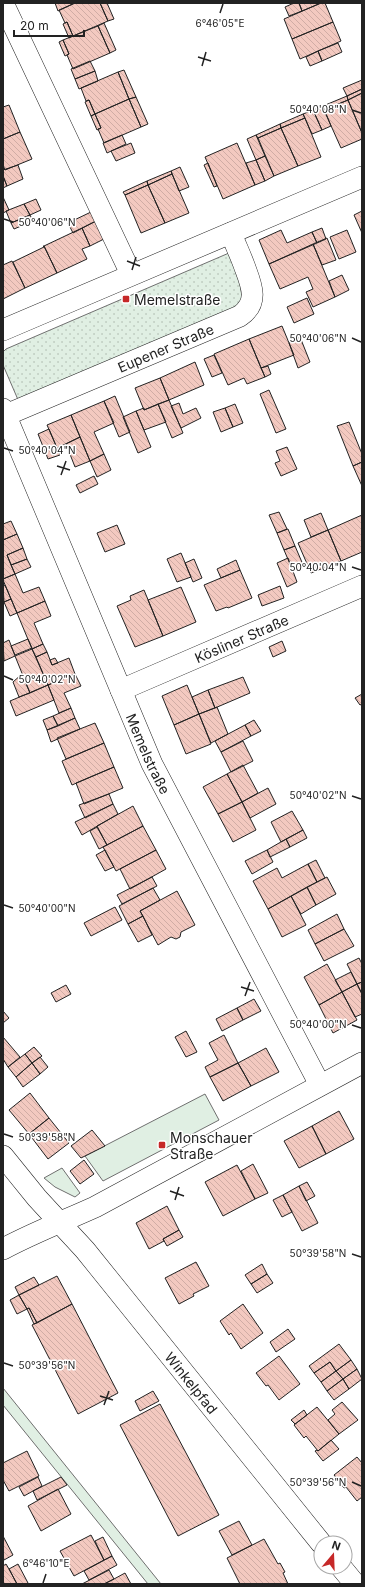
<svg xmlns="http://www.w3.org/2000/svg" width="365" height="1587" font-family="Inter,sans-serif">
	<style>
		.green { fill: #e0efe3; stroke: #6f6f6f }
		.park { fill: url(#park-dots); stroke: #6f6f6f }
		.building { fill: url(#building-back-hatch); stroke: #222 }
		.lines { fill: none; stroke-linecap: round; stroke-linejoin: round }
		.street-casing { stroke: #222; stroke-width: 22 }
		.street { stroke: #fff; stroke-width: 21 }
		.ticks { fill: none; stroke: #222; stroke-width: 1.5 }
		.poi-dot { fill: #c62828; stroke: #fff; stroke-width: 1.5 }
		.labels { text-anchor: middle; dominant-baseline: central; stroke-width: 3; stroke-linejoin: round; paint-order: stroke }
		.poi-label { font-size: 14px; fill: #222; stroke: #fff; text-anchor: start }
		.street-label { font-size: 14px; fill: #222; stroke: #fff }
		.ticks-label { font-size: 10px; text-anchor: middle; fill: #222; stroke: #fff; stroke-width: 3; stroke-linejoin: round; paint-order: stroke }
	</style>
	<defs>
		<pattern id="park-dots" width="8" height="8" patternUnits="userSpaceOnUse"><rect width="8" height="8" fill="#e0efe3"/><path d="M2 2h.1M6 6h.1" fill="none" stroke="#c0cdc2" stroke-width="1.8" stroke-linecap="round"/></pattern>
		<pattern id="building-back-hatch" width="6" height="6" patternUnits="userSpaceOnUse"><rect width="6" height="6" fill="#f3c9c0"/><path d="M-1 5l2 2M0 0l6 6M5-1l2 2" fill="none" stroke="#d0aca5"/></pattern>
	</defs>
	<rect width="100%" height="100%" fill="#fff"/>
	<path class="green" d="M 205,1094 L 219,1120 L 103,1181 L 85,1156 Z
		M 62,1168 L 80,1193 L 75,1197 L 55,1187 L 44,1178 Z
		M 3,1388 L 161,1584 L 148,1584 L 3,1405 Z"/>
	<path class="park" d="M 229,253 L 240,281 L 242,298 L 238,307 L 19,402 L 3,365 L 3,352 L 6,349 Z"/>
	<path class="building" d="M 55,3 L 75,3 L 58,11 Z
		M 75,3 L 100,3 L 108,21 L 73,36 L 67,22 L 65,23 L 59,10 Z
		M 100,3 L 107,3 L 114,19 L 108,21 Z
		M 294,3 L 299,3 L 302,11 L 289,16 L 285,7 Z
		M 299,3 L 321,3 L 302,11 Z
		M 321,3 L 325,3 L 333,22 L 292,39 L 284,19 Z
		M 67,22 L 73,36 L 69,38 L 63,24 Z
		M 333,22 L 341,41 L 300,59 L 292,39 Z
		M 104,23 L 116,50 L 110,53 L 98,26 Z
		M 98,26 L 110,53 L 73,69 L 67,55 L 69,54 L 63,40 Z
		M 63,40 L 69,54 L 65,56 L 59,42 Z
		M 338,43 L 342,52 L 322,61 L 318,51 Z
		M 318,51 L 322,61 L 310,66 L 306,57 Z
		M 90,61 L 95,71 L 75,79 L 71,69 Z
		M 124,70 L 136,97 L 129,99 L 118,72 Z
		M 95,71 L 98,81 L 79,89 L 75,79 Z
		M 118,72 L 129,99 L 95,114 L 89,100 L 86,101 L 81,88 Z
		M 362,80 L 362,89 L 347,96 L 343,88 Z
		M 362,89 L 362,93 L 348,100 L 347,96 Z
		M 362,93 L 362,133 L 348,100 Z
		M 347,96 L 348,100 L 324,110 L 323,106 Z
		M 136,97 L 148,124 L 141,127 L 129,99 Z
		M 129,99 L 141,127 L 104,143 L 98,129 L 101,128 L 95,114 Z
		M 89,100 L 95,114 L 91,116 L 85,102 Z
		M 348,100 L 362,133 L 362,139 L 341,148 L 324,110 Z
		M 9,105 L 20,132 L 3,139 L 3,107 Z
		M 323,106 L 331,126 L 322,130 L 313,110 Z
		M 313,110 L 322,130 L 312,134 L 303,114 Z
		M 95,114 L 101,128 L 97,130 L 91,116 Z
		M 303,114 L 305,118 L 281,128 L 280,124 Z
		M 305,118 L 321,157 L 298,166 L 281,128 Z
		M 280,124 L 281,128 L 258,138 L 256,135 Z
		M 281,128 L 298,166 L 274,176 L 258,138 Z
		M 20,132 L 32,159 L 5,170 L 3,165 L 3,139 Z
		M 122,135 L 126,144 L 107,153 L 103,143 Z
		M 256,135 L 265,156 L 256,160 L 247,139 Z
		M 131,143 L 135,153 L 116,161 L 111,151 Z
		M 237,143 L 255,185 L 223,199 L 205,157 Z
		M 265,156 L 274,176 L 265,181 L 256,160 Z
		M 256,160 L 265,181 L 255,185 L 246,163 Z
		M 208,163 L 217,186 L 214,187 L 204,165 Z
		M 18,165 L 23,179 L 7,186 L 3,176 L 3,170 Z
		M 180,167 L 189,187 L 179,191 L 171,171 Z
		M 171,171 L 172,174 L 148,185 L 147,181 Z
		M 172,174 L 189,213 L 165,223 L 148,185 Z
		M 3,176 L 7,186 L 3,188 Z
		M 147,181 L 148,185 L 125,195 L 123,192 Z
		M 148,185 L 165,223 L 141,233 L 125,195 Z
		M 3,197 L 9,210 L 3,213 Z
		M 36,199 L 41,210 L 30,215 L 24,204 Z
		M 24,204 L 30,215 L 11,223 L 6,211 Z
		M 362,211 L 362,233 L 354,215 Z
		M 91,212 L 96,221 L 73,233 L 68,223 Z
		M 30,215 L 33,221 L 14,229 L 11,223 Z
		M 96,221 L 104,239 L 90,246 L 82,228 Z
		M 82,228 L 90,246 L 82,249 L 87,259 L 57,273 L 44,246 Z
		M 322,228 L 326,239 L 317,243 L 312,232 Z
		M 281,230 L 287,243 L 312,232 L 317,243 L 269,264 L 259,240 Z
		M 347,230 L 356,252 L 339,259 L 330,237 Z
		M 327,238 L 336,260 L 322,265 L 313,244 Z
		M 313,244 L 335,297 L 313,307 L 306,292 L 313,289 L 308,277 L 280,289 L 269,264 Z
		M 43,246 L 44,246 L 57,273 L 25,288 L 13,262 L 44,247 Z
		M 12,261 L 25,288 L 3,299 L 3,265 Z
		M 342,275 L 349,290 L 335,297 L 329,281 Z
		M 307,298 L 314,314 L 294,323 L 287,307 Z
		M 282,326 L 294,355 L 261,368 L 249,339 Z
		M 300,337 L 310,362 L 298,368 L 289,343 Z
		M 249,339 L 265,377 L 247,384 L 244,378 L 228,385 L 214,354 Z
		M 214,355 L 222,373 L 212,377 L 204,359 Z
		M 195,362 L 204,385 L 169,400 L 160,378 Z
		M 268,366 L 271,374 L 265,377 L 261,368 Z
		M 160,378 L 169,400 L 144,410 L 135,388 Z
		M 269,390 L 286,429 L 276,433 L 260,394 Z
		M 115,396 L 130,432 L 119,437 L 104,401 Z
		M 169,400 L 183,433 L 172,438 L 158,404 Z
		M 104,401 L 114,423 L 94,432 L 104,454 L 90,461 L 71,415 Z
		M 179,403 L 183,414 L 196,408 L 201,418 L 181,428 L 171,406 Z
		M 158,404 L 166,422 L 144,430 L 136,411 L 144,408 L 144,410 Z
		M 235,404 L 243,423 L 233,427 L 225,408 Z
		M 225,408 L 233,427 L 221,432 L 213,412 Z
		M 136,411 L 151,447 L 138,453 L 123,417 Z
		M 71,415 L 80,437 L 57,448 L 47,425 Z
		M 349,422 L 362,454 L 362,462 L 353,466 L 337,426 Z
		M 49,429 L 60,455 L 48,459 L 38,434 Z
		M 80,437 L 90,461 L 75,467 L 66,444 Z
		M 287,447 L 297,469 L 281,476 L 275,463 L 280,461 L 276,451 Z
		M 104,454 L 111,470 L 97,477 L 90,461 Z
		M 362,462 L 362,486 L 353,466 Z
		M 94,476 L 98,484 L 80,493 L 76,485 Z
		M 279,512 L 287,529 L 277,533 L 269,515 Z
		M 321,513 L 328,530 L 311,537 L 304,520 Z
		M 362,515 L 362,552 L 341,561 L 328,530 Z
		M 11,521 L 17,534 L 3,540 L 3,524 Z
		M 117,525 L 125,544 L 105,552 L 97,533 Z
		M 288,529 L 295,546 L 284,550 L 277,533 Z
		M 328,530 L 341,561 L 311,573 L 298,543 Z
		M 17,534 L 23,548 L 7,555 L 15,574 L 3,579 L 3,540 Z
		M 295,546 L 304,567 L 293,571 L 284,550 Z
		M 23,548 L 27,559 L 11,565 L 7,555 Z
		M 181,553 L 191,577 L 177,582 L 167,559 Z
		M 288,558 L 297,582 L 287,587 L 277,563 Z
		M 27,559 L 31,567 L 15,574 L 11,565 Z
		M 194,559 L 202,578 L 193,582 L 185,563 Z
		M 236,560 L 240,570 L 221,578 L 217,569 Z
		M 240,570 L 252,598 L 228,608 L 227,607 L 216,611 L 204,585 Z
		M 15,574 L 23,593 L 39,587 L 45,601 L 17,613 L 3,580 L 3,579 Z
		M 5,585 L 11,599 L 4,602 L 3,586 Z
		M 280,586 L 284,598 L 262,606 L 258,595 Z
		M 181,587 L 196,622 L 163,636 L 148,600 Z
		M 144,590 L 163,636 L 135,647 L 117,606 L 131,600 L 130,596 Z
		M 11,599 L 17,613 L 10,616 L 4,602 Z
		M 45,601 L 51,616 L 34,623 L 43,644 L 32,649 L 17,613 Z
		M 28,639 L 32,648 L 15,655 L 11,646 Z
		M 9,640 L 15,656 L 4,661 L 3,643 Z
		M 282,641 L 286,651 L 273,657 L 269,647 Z
		M 43,644 L 47,652 L 36,657 L 32,649 Z
		M 32,649 L 48,685 L 30,693 L 15,656 Z
		M 47,652 L 52,665 L 69,658 L 75,674 L 48,685 L 36,657 Z
		M 55,658 L 58,663 L 52,665 L 50,660 Z
		M 22,674 L 30,693 L 19,697 L 13,682 Z
		M 75,674 L 81,686 L 64,693 L 71,708 L 59,713 L 48,685 Z
		M 243,677 L 250,693 L 215,708 L 208,690 Z
		M 48,685 L 54,700 L 16,716 L 10,701 Z
		M 187,685 L 199,714 L 174,725 L 162,696 Z
		M 208,690 L 215,708 L 199,714 L 192,697 Z
		M 362,694 L 362,704 L 360,705 L 355,698 Z
		M 217,707 L 228,734 L 211,743 L 199,714 Z
		M 71,708 L 75,718 L 58,726 L 53,716 Z
		M 199,714 L 211,744 L 186,754 L 174,725 Z
		M 53,716 L 58,726 L 47,730 L 43,720 Z
		M 75,718 L 80,729 L 51,742 L 47,730 Z
		M 254,720 L 261,731 L 251,736 L 245,725 Z
		M 95,723 L 104,743 L 66,759 L 57,738 Z
		M 245,725 L 251,736 L 221,752 L 215,741 Z
		M 243,741 L 253,761 L 231,772 L 221,752 Z
		M 104,743 L 114,767 L 72,785 L 62,761 Z
		M 243,765 L 258,793 L 242,802 L 227,774 Z
		M 114,767 L 123,788 L 84,804 L 76,783 Z
		M 227,774 L 242,802 L 218,814 L 203,787 Z
		M 268,788 L 276,804 L 250,818 L 242,802 Z
		M 109,794 L 113,804 L 85,818 L 79,805 Z
		M 242,802 L 256,830 L 233,842 L 218,814 Z
		M 113,804 L 118,814 L 82,835 L 75,822 Z
		M 133,806 L 143,826 L 107,845 L 97,826 Z
		M 292,811 L 303,830 L 281,842 L 271,822 Z
		M 143,826 L 156,850 L 116,871 L 103,847 Z
		M 97,827 L 107,845 L 99,849 L 90,831 Z
		M 303,830 L 307,838 L 290,847 L 286,839 Z
		M 286,839 L 290,847 L 270,857 L 267,850 Z
		M 105,850 L 114,867 L 105,871 L 96,855 Z
		M 156,850 L 166,869 L 130,889 L 120,869 Z
		M 267,850 L 273,862 L 252,874 L 245,861 Z
		M 316,860 L 325,878 L 317,882 L 308,864 Z
		M 308,864 L 317,882 L 268,909 L 253,881 L 277,868 L 282,878 Z
		M 152,877 L 157,886 L 122,904 L 117,895 Z
		M 327,877 L 336,894 L 316,905 L 307,887 Z
		M 307,887 L 316,905 L 301,914 L 291,896 Z
		M 153,888 L 160,900 L 140,911 L 143,916 L 128,924 L 119,906 Z
		M 177,891 L 195,925 L 181,932 L 180,937 L 176,939 L 171,937 L 158,945 L 140,911 Z
		M 291,896 L 306,925 L 282,937 L 268,909 Z
		M 115,907 L 122,920 L 91,936 L 84,923 Z
		M 337,914 L 344,929 L 315,944 L 308,930 Z
		M 143,916 L 152,935 L 138,942 L 128,924 Z
		M 344,929 L 354,946 L 324,961 L 315,944 Z
		M 359,958 L 362,964 L 362,982 L 357,984 L 347,964 Z
		M 327,964 L 342,992 L 319,1005 L 304,977 Z
		M 351,972 L 357,984 L 342,992 L 335,980 Z
		M 362,982 L 362,994 L 357,984 Z
		M 357,984 L 362,994 L 362,1014 L 355,1017 L 342,992 Z
		M 66,985 L 71,994 L 56,1002 L 51,993 Z
		M 342,992 L 357,1020 L 333,1033 L 319,1005 Z
		M 254,999 L 261,1011 L 243,1020 L 237,1008 Z
		M 237,1008 L 243,1020 L 222,1031 L 216,1019 Z
		M 3,1011 L 9,1018 L 3,1023 Z
		M 186,1031 L 197,1052 L 186,1057 L 175,1037 Z
		M 224,1035 L 238,1063 L 210,1077 L 205,1067 L 218,1060 L 209,1043 Z
		M 3,1037 L 20,1057 L 8,1067 L 3,1059 Z
		M 34,1047 L 42,1056 L 32,1063 L 25,1054 Z
		M 266,1048 L 279,1072 L 251,1086 L 238,1063 Z
		M 25,1054 L 32,1063 L 16,1077 L 8,1067 Z
		M 40,1057 L 48,1067 L 40,1074 L 32,1063 Z
		M 32,1063 L 40,1074 L 23,1087 L 16,1077 Z
		M 238,1063 L 251,1086 L 223,1101 L 210,1077 Z
		M 30,1093 L 49,1118 L 29,1134 L 9,1110 Z
		M 339,1111 L 354,1139 L 326,1154 L 312,1126 Z
		M 49,1118 L 69,1143 L 48,1159 L 29,1134 Z
		M 312,1126 L 326,1154 L 299,1168 L 284,1141 Z
		M 92,1130 L 105,1146 L 81,1158 L 71,1146 Z
		M 84,1160 L 94,1174 L 80,1184 L 70,1171 Z
		M 253,1164 L 268,1193 L 255,1199 L 241,1171 Z
		M 237,1165 L 255,1199 L 223,1216 L 205,1182 Z
		M 307,1182 L 315,1196 L 306,1201 L 299,1186 Z
		M 299,1186 L 318,1223 L 302,1231 L 283,1195 Z
		M 283,1195 L 292,1212 L 282,1217 L 273,1200 Z
		M 167,1206 L 179,1230 L 163,1239 L 164,1241 L 149,1249 L 136,1223 Z
		M 179,1230 L 183,1237 L 167,1246 L 163,1239 Z
		M 196,1262 L 209,1286 L 193,1294 L 194,1296 L 179,1304 L 165,1278 Z
		M 262,1264 L 267,1274 L 251,1284 L 245,1275 Z
		M 267,1274 L 273,1283 L 257,1293 L 251,1284 Z
		M 57,1276 L 72,1304 L 37,1323 L 29,1308 L 27,1309 L 19,1295 Z
		M 34,1277 L 39,1285 L 19,1295 L 15,1287 Z
		M 19,1295 L 27,1309 L 17,1314 L 10,1300 Z
		M 72,1304 L 118,1393 L 78,1414 L 32,1325 Z
		M 243,1304 L 263,1333 L 241,1349 L 231,1333 L 229,1335 L 220,1321 Z
		M 29,1308 L 37,1323 L 34,1324 L 27,1309 Z
		M 288,1329 L 295,1339 L 276,1352 L 270,1342 Z
		M 339,1344 L 351,1360 L 336,1371 L 330,1362 L 314,1373 L 309,1366 Z
		M 279,1356 L 300,1384 L 279,1400 L 268,1385 L 266,1386 L 256,1373 Z
		M 351,1360 L 357,1369 L 343,1379 L 336,1371 Z
		M 330,1362 L 336,1371 L 321,1382 L 314,1373 Z
		M 357,1369 L 362,1379 L 349,1389 L 343,1379 Z
		M 336,1371 L 343,1379 L 327,1391 L 321,1382 Z
		M 343,1379 L 349,1389 L 334,1400 L 327,1391 Z
		M 153,1391 L 159,1401 L 140,1411 L 135,1401 Z
		M 342,1402 L 358,1420 L 339,1434 L 328,1420 L 335,1414 L 332,1410 Z
		M 160,1404 L 219,1515 L 178,1536 L 120,1425 Z
		M 317,1407 L 339,1434 L 318,1451 L 306,1436 L 304,1438 L 294,1425 Z
		M 304,1410 L 307,1415 L 295,1424 L 291,1420 Z
		M 331,1440 L 339,1449 L 323,1461 L 315,1451 L 317,1450 L 318,1451 Z
		M 27,1451 L 39,1476 L 9,1491 L 3,1480 L 3,1463 Z
		M 357,1457 L 362,1463 L 362,1497 L 357,1501 L 346,1487 L 344,1488 L 334,1475 Z
		M 38,1477 L 42,1486 L 24,1496 L 19,1487 Z
		M 61,1477 L 67,1485 L 37,1500 L 33,1491 Z
		M 58,1489 L 71,1514 L 41,1531 L 28,1506 Z
		M 239,1521 L 252,1545 L 232,1555 L 219,1531 Z
		M 91,1535 L 104,1560 L 74,1576 L 60,1551 Z
		M 3,1536 L 13,1555 L 4,1560 L 3,1558 Z
		M 103,1537 L 112,1556 L 104,1560 L 95,1541 Z
		M 264,1539 L 278,1564 L 280,1563 L 285,1572 L 283,1573 L 288,1584 L 240,1584 L 227,1558 Z
		M 112,1556 L 117,1565 L 89,1580 L 84,1571 Z
		M 6,1564 L 9,1569 L 17,1584 L 3,1584 L 3,1566 Z
		M 18,1564 L 28,1583 L 26,1584 L 17,1584 L 9,1569 Z
		M 109,1570 L 114,1579 L 104,1584 L 82,1584 Z
		M 125,1573 L 131,1584 L 104,1584 L 114,1579 Z"/>
	<g class="lines">
		<g class="street-casing">
			<g id="street">
				<path d="M 3,3 L 131,274"/>
				<path d="M 3,330 L 362,177"/>
				<path id="s1" d="M 3,409 L 152,764 L 320,1085"/>
				<path id="s2" d="M 6,415 L 240,316 C 260,302 251,284 244,265 C 240,254 235,244 231,233"/>
				<path id="s3" d="M 121,690 L 362,586"/>
				<path id="s4" d="M 3,1156 L 37,1198 L 85,1250 L 321,1543"/>
				<path d="M 3,1249 C 33,1233 64,1221 95,1207 L 362,1063"/>
				<path d="M 341,1567 L 355,1584"/>
			</g>
		</g>
		<use href="#street" class="street"/>
	</g>
	<path class="ticks" d="M 220,13 L 223,4M 198,57 L 211,61M 202,66 L 206,52M 352,110 L 361,113M 4,219 L 13,222M 127,261 L 140,266M 132,270 L 136,257M 352,338 L 361,342M 4,448 L 13,451M 57,466 L 70,470M 61,475 L 66,461M 352,567 L 361,570M 4,676 L 13,680M 352,796 L 361,799M 4,905 L 13,908M 241,987 L 254,991M 245,996 L 250,982M 352,1025 L 361,1028M 4,1134 L 13,1137M 170,1191 L 184,1196M 175,1200 L 179,1187M 352,1254 L 361,1257M 4,1363 L 13,1366M 100,1396 L 113,1400M 104,1405 L 109,1391M 352,1482 L 361,1486M 43,1583 L 46,1574"/>
	<g class="poi-dot">
		<rect x="122" y="295" width="8" height="8" rx="2"/>
		<rect x="158" y="1141" width="8" height="8" rx="2"/>
	</g>
	<g class="labels">
		<g class="poi-label">
			<text x="134" y="299">Memelstraße</text>
			<text x="170" y="1137">Monschauer<tspan x="170" dy="16">Straße</tspan></text>
		</g>
		<g class="street-label">
			<text stroke="none"><textPath href="#s2" startOffset="173">Eupener Straße</textPath></text>
			<text stroke="none"><textPath href="#s3" startOffset="131">Kösliner Straße</textPath></text>
			<text stroke="none"><textPath href="#s1" startOffset="374">Memelstraße</textPath></text>
			<text stroke="none"><textPath href="#s4" startOffset="295">Winkelpfad</textPath></text>
		</g>
	</g>
	<g class="ticks-label">
		<text x="220" y="27">6°46'05"E</text>
		<text x="318" y="113">50°40'08"N</text>
		<text x="47" y="226">50°40'06"N</text>
		<text x="318" y="342">50°40'06"N</text>
		<text x="47" y="454">50°40'04"N</text>
		<text x="318" y="571">50°40'04"N</text>
		<text x="47" y="683">50°40'02"N</text>
		<text x="318" y="799">50°40'02"N</text>
		<text x="47" y="912">50°40'00"N</text>
		<text x="318" y="1028">50°40'00"N</text>
		<text x="47" y="1141">50°39'58"N</text>
		<text x="318" y="1257">50°39'58"N</text>
		<text x="47" y="1369">50°39'56"N</text>
		<text x="318" y="1486">50°39'56"N</text>
		<text x="46" y="1567">6°46'10"E</text>
	</g>
	<rect width="365" height="1587" fill="none" stroke="#222222" stroke-width="8"/>
	<g transform="translate(333 1555) rotate(19)"><circle r="19" fill="#ffffff" stroke="#a7a7a7"/>
	<path d="M0-3L7 15L0 10L-7 15Z" fill="#c62828"/>
	<text y="-6" font-size="11" font-weight="bold" text-anchor="middle" fill="#222222">N</text>
	</g>
	<path d="M14 30v6h70v-6" fill="none" stroke="#222222" stroke-width="2"/>
	<text x="20" y="30" font-size="12" fill="#222222" stroke="#ffffff" stroke-width="3" paint-order="stroke">20 m</text>
</svg>
